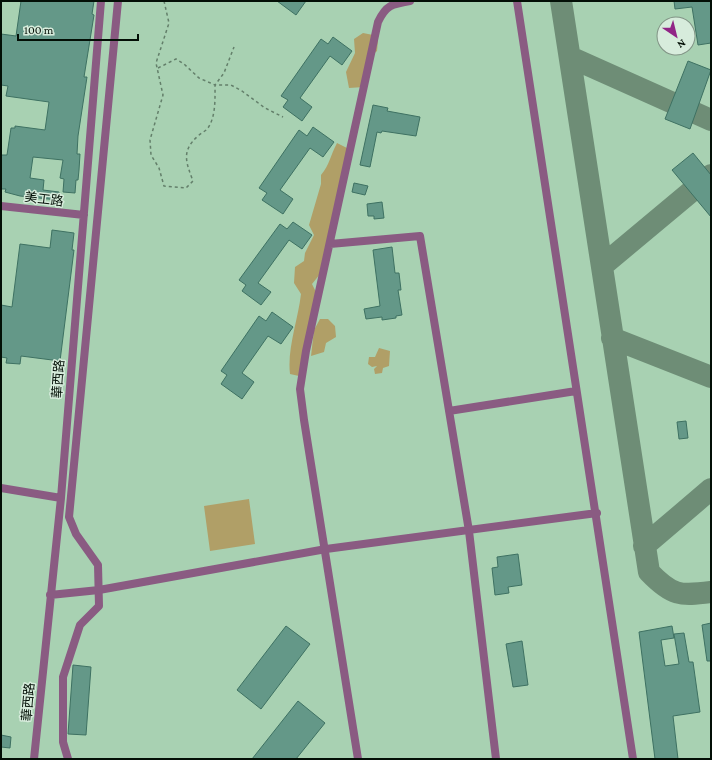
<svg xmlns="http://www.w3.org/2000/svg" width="712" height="760" font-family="'Crimson Pro','Noto Sans TC',serif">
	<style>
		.green { fill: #b09f67 }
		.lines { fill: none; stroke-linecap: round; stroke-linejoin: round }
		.taxiway { stroke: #6e8d76; stroke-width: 22 }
		.building { fill: #649888; stroke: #3e7162 }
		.path { stroke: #637f6a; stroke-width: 1.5; stroke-dasharray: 3 3; stroke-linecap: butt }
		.minor { stroke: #8a5b82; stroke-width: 8 }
		.labels { text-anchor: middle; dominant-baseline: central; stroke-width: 3; stroke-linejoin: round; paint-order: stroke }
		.street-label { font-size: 13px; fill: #030f06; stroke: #d7ecdc }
	</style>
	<rect width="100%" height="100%" fill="#a8d1b2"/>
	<path class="green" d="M 363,33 L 373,35 L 378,40 L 377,51 L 369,58 L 364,87 L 349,88 L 346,72 L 355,53 L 354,39 Z
		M 337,143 L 349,149 L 325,268 L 312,284 L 318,296 L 299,376 L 290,374 C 287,349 298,320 301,294 L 294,283 L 295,267 L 304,261 L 305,253 L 314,235 L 309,225 L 321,184 L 321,175 C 330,164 330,156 337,143 Z
		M 320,319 L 328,319 L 335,326 L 336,337 L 326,343 L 324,352 L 311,356 L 314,330 Z
		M 379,348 L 390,351 L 389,366 L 383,368 L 382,373 L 375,374 L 374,369 L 377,366 L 372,367 L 368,364 L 369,357 L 375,357 Z
		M 249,499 L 255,544 L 210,551 L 204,506 Z"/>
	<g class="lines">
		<path class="taxiway" d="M 561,1 L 649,572 C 672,596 680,596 711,592
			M 570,57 L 711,120
			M 602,266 L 711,175
			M 612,338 L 711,377
			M 644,546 L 711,489"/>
	</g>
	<path class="building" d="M 21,1 L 94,1 L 92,14 L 94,15 L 84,77 L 87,77 L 78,136 L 77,154 L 80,154 L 79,170 L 78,180 L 76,180 L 75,193 L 63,192 L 64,179 L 60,178 L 63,160 L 33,157 L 30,178 L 44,180 L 43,190 L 59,192 L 58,200 L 20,196 L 5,192 L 6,189 L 1,189 L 1,155 L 7,155 L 11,128 L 15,128 L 15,126 L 45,130 L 49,102 L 6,96 L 8,86 L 1,85 L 1,34 L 16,36 Z
		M 277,1 L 306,1 L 296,15 Z
		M 674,1 L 711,1 L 711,43 L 698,45 L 692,7 L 675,9 Z
		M 333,37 L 352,51 L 342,65 L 330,56 L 300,98 L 312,107 L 302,121 L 283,107 L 288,100 L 281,96 L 321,39 L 328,44 Z
		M 688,61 L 711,70 L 690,129 L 665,119 Z
		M 373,105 L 388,108 L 387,111 L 420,117 L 416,136 L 382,131 L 381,133 L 377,132 L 370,167 L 360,165 Z
		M 313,127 L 334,142 L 323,157 L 310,148 L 280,190 L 293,199 L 283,214 L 262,200 L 267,193 L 259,188 L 299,130 L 307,136 Z
		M 693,153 L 711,175 L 711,217 L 672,170 Z
		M 354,183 L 368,186 L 365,195 L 352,192 Z
		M 382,202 L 384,218 L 374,219 L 374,216 L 368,216 L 367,204 Z
		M 293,222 L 312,235 L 302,249 L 289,240 L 258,283 L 271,292 L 261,305 L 242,291 L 246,285 L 239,280 L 280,224 L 287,229 Z
		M 52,230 L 74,233 L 72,250 L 74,250 L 60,361 L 21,356 L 20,364 L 6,363 L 7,358 L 1,357 L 1,305 L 12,307 L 20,244 L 50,248 Z
		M 392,247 L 395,273 L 399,273 L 401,290 L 398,290 L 402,315 L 396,316 L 396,318 L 382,320 L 382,317 L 366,319 L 364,309 L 380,306 L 373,250 Z
		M 272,312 L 293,327 L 281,344 L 268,336 L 242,373 L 254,382 L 242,399 L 221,384 L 227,375 L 221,371 L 259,316 L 266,321 Z
		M 686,421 L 688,438 L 679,439 L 677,422 Z
		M 518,554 L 522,585 L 508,587 L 509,593 L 495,595 L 492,568 L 498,567 L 497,557 Z
		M 711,623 L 711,661 L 707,661 L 702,625 Z
		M 286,626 L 310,644 L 261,709 L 237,690 Z
		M 672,626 L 674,638 L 661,640 L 665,666 L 679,664 L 674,634 L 684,633 L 689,662 L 693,662 L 700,712 L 673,716 L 678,759 L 655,759 L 639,632 Z
		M 522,641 L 528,685 L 513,687 L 506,644 Z
		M 73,665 L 91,667 L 86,735 L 68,734 Z
		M 298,701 L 325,723 L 296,759 L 252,759 Z
		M 1,735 L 11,737 L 10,748 L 1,747 Z"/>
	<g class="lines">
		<path class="path" d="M 164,1 L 169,23 L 156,63 L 163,95 L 150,140 L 151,155 L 159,168 L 164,186 L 186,188 L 193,181 C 186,162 181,151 198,136 C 201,133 206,131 208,128 C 216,116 215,98 215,85 L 231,85 L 242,91 L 265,108 L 283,117
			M 158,68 L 176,59 L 184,64 L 199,78 L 215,85 L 224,73 L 234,47"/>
		<path class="minor" d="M 517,1 L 633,759
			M 1,206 L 84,215
			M 330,244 L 420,236 L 469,531 L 496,759
			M 449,411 L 576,391
			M 1,488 L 61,498
			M 50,595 L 99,590 L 326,549 L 597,513
			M 34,759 L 61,498 L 101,1
			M 68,759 L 63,742 L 63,677 L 80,625 L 99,606 L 98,565 L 76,534 L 69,517 L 118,1
			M 358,759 L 304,420 L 300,389 L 306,351 L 378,22 C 386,5 392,4 410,1"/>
	</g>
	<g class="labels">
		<g class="street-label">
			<text transform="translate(44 199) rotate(7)">美工路</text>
			<text transform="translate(58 379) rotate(-86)">華西路</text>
			<text transform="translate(28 702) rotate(-85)">華西路</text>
		</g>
	</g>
	<rect width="712" height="760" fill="none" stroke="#030f06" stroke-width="4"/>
	<g transform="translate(676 36) rotate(145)"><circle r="19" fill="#d7ecdc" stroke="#829486"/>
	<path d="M0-3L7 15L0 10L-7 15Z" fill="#912486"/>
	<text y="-6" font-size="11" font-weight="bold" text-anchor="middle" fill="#030f06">N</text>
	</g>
	<path d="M18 34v6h120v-6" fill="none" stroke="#030f06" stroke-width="2"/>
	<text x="24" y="34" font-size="12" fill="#030f06" stroke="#d7ecdc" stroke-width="3" paint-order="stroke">100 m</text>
</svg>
